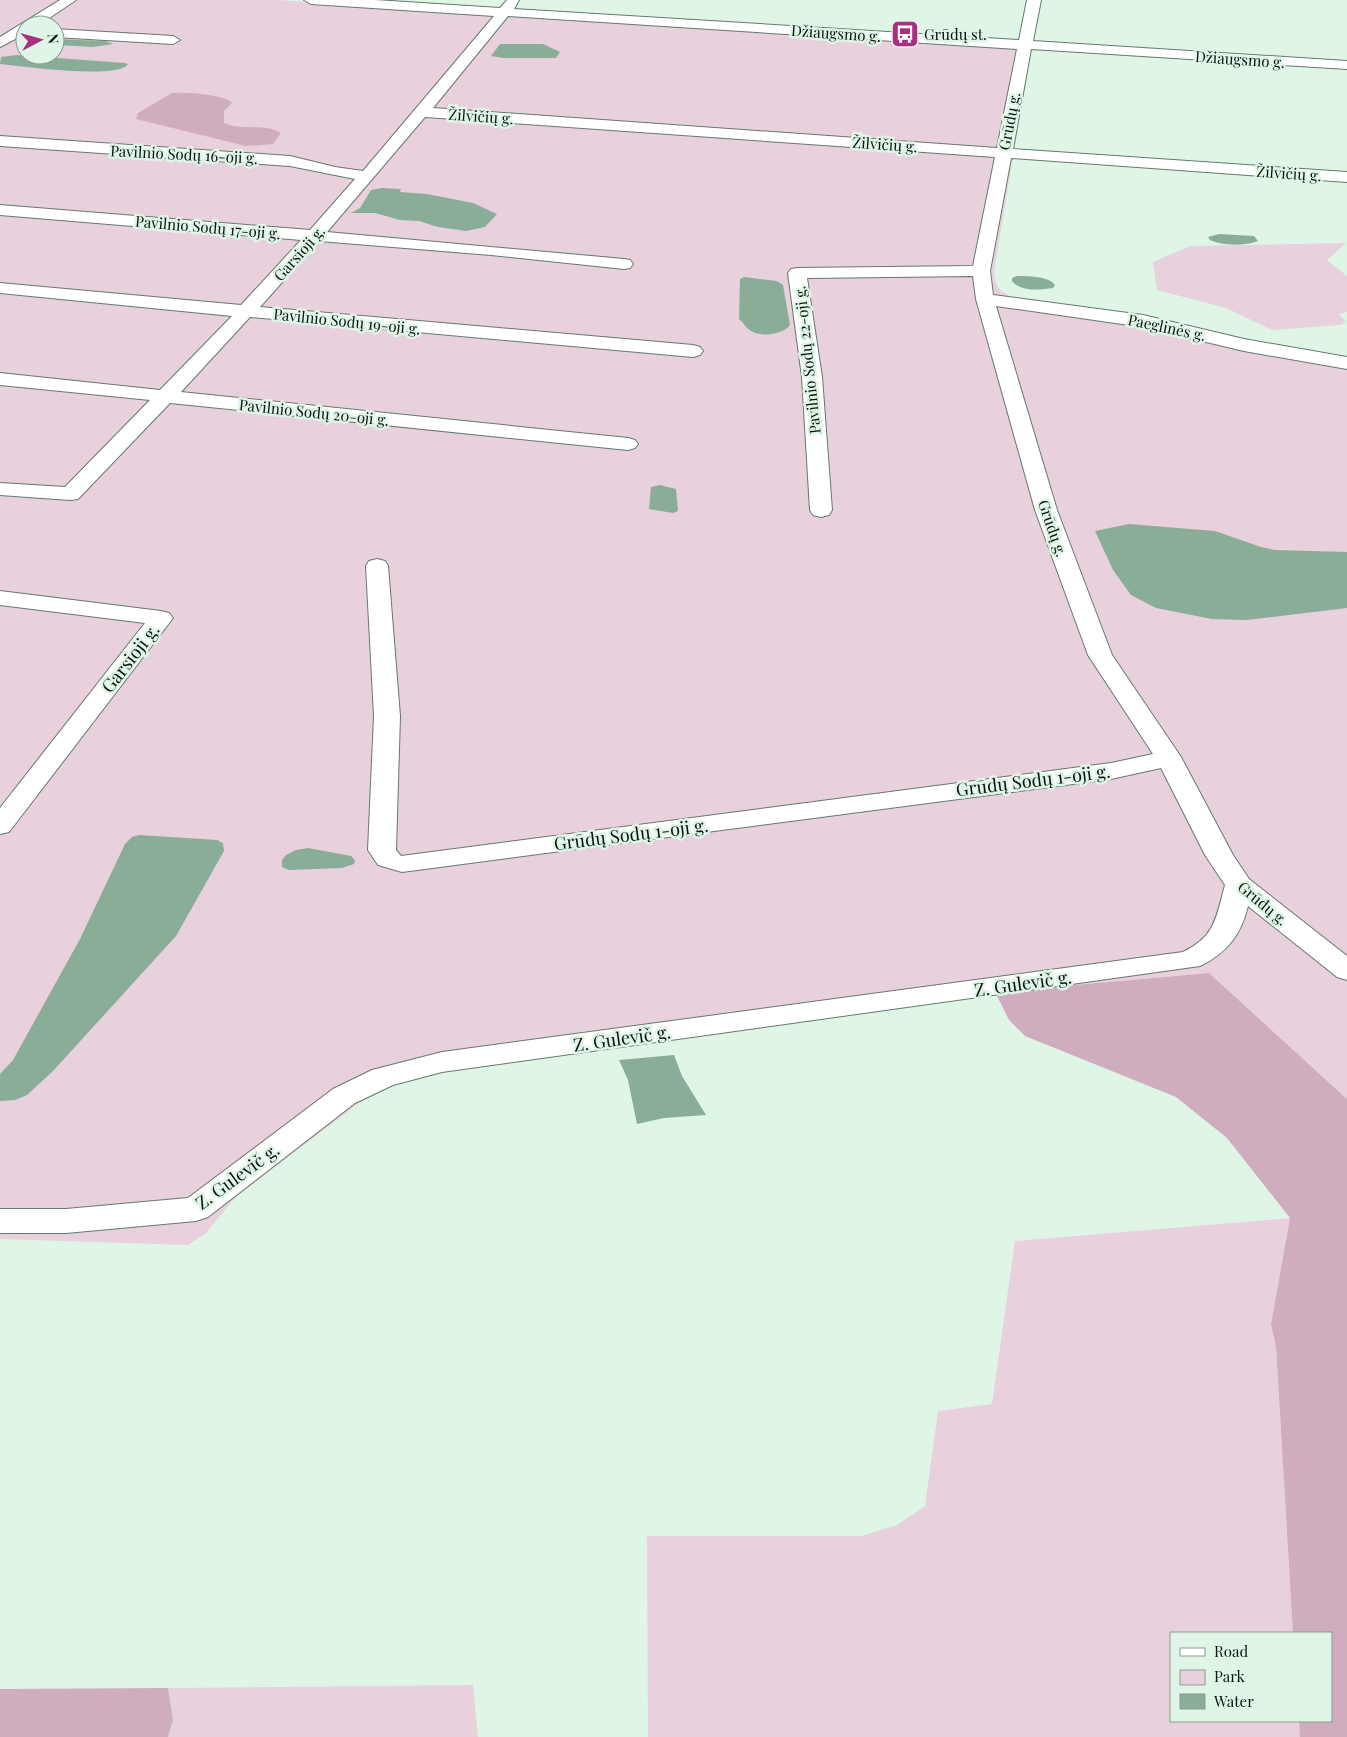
<svg xmlns="http://www.w3.org/2000/svg" width="1347" height="1737" font-family="'Playfair Display',serif">
	<style>
		.green { fill: #e8d0dd; fill-rule: evenodd }
		.forest { fill: #d0acbf }
		.water { fill: #8aad97 }
		.lines { fill: none; stroke-linecap: round; stroke-linejoin: round }
		.minor-casing { stroke: #64796c; stroke-width: 2 }
		.minor { fill: #fff; fill-rule: evenodd }
		.labels { text-anchor: middle; dominant-baseline: central; stroke-width: 5; stroke-linejoin: round; paint-order: stroke }
		.far-street-label { font-size: 15px; fill: #0a130e; stroke: #dff6e7 }
		.far-poi-label { font-size: 15px; fill: #0a130e; stroke: #dff6e7; text-anchor: start }
		.street-label { font-size: 18px; fill: #0a130e; stroke: #dff6e7 }
	</style>
	<rect width="100%" height="100%" fill="#dff6e7"/>
	<path class="green" d="M 0,0 L 277,0 L 1031,49 L 994,272 C 995,288 1000,291 1014,298 L 1184,325 L 1315,355 L 1347,359 L 1347,1099 L 1209,973 L 995,992 L 422,1075 L 397,1083 L 359,1103 L 236,1197 L 205,1234 L 188,1245 L 0,1239 ZM 25,25 L 55,25 L 55,55 L 25,55 Z
		M 1346,243 L 1327,260 L 1347,276 L 1347,312 L 1339,314 L 1346,322 L 1341,325 L 1272,330 L 1226,308 L 1157,290 L 1153,262 L 1190,246 Z
		M 1290,1218 L 1271,1324 L 1276,1347 L 1293,1633 L 1171,1633 L 1171,1721 L 1299,1721 L 1300,1737 L 648,1737 L 647,1536 L 861,1536 L 897,1525 L 925,1506 L 938,1411 L 992,1404 L 1015,1241 Z
		M 473,1685 L 478,1737 L 168,1737 L 173,1720 L 168,1688 Z"/>
	<path class="forest" d="M 172,93 C 185,92 224,94 232,103 L 224,111 L 224,123 C 242,131 266,123 281,133 L 273,144 L 246,146 L 136,119 L 138,113 Z
		M 1209,973 L 1347,1099 L 1347,1737 L 1300,1737 L 1299,1721 L 1331,1721 L 1331,1633 L 1293,1633 L 1276,1347 L 1271,1324 L 1290,1218 L 1227,1138 L 1176,1097 L 1025,1036 L 1009,1020 L 995,992 Z
		M 168,1688 L 173,1720 L 168,1737 L 0,1737 L 0,1689 Z"/>
	<path class="water" d="M 55,39 L 105,41 L 113,44 L 93,47 L 55,45 Z
		M 500,44 L 543,44 L 560,52 L 556,58 L 504,58 L 491,56 Z
		M 17,55 L 125,63 L 128,64 C 118,80 21,66 0,64 L 1,57 Z
		M 382,188 L 401,189 L 400,192 L 427,194 L 473,203 L 497,214 L 485,227 L 466,231 L 438,227 L 419,221 L 400,220 L 375,213 L 351,213 L 360,208 L 371,190 Z
		M 1219,234 L 1254,236 L 1258,241 C 1247,246 1221,246 1210,240 L 1208,237 Z
		M 1017,276 C 1027,276 1049,276 1055,285 L 1053,288 C 1040,290 1021,292 1012,281 L 1012,278 Z
		M 744,277 L 777,281 L 783,285 L 790,325 C 783,335 761,337 751,331 C 746,328 743,322 739,319 L 740,279 Z
		M 660,485 L 676,489 L 678,511 L 673,513 L 649,509 L 651,487 Z
		M 1129,524 L 1215,531 L 1261,547 L 1275,550 L 1347,552 L 1347,608 L 1246,620 L 1212,619 L 1156,608 L 1131,595 L 1113,570 L 1095,531 Z
		M 139,835 L 217,840 L 223,843 L 224,851 L 176,936 L 53,1071 L 27,1095 L 15,1100 L 0,1101 L 0,1074 L 13,1060 L 80,939 L 125,844 L 132,837 Z
		M 308,848 L 351,856 L 355,860 L 354,864 L 342,868 L 289,870 L 282,867 L 282,860 L 286,855 L 296,850 Z
		M 674,1055 L 682,1076 L 706,1115 L 664,1118 L 637,1124 L 628,1080 L 619,1060 Z"/>
	<g class="lines">
		<g class="minor-casing">
			<path id="minor" d="M 60,0 L 76,0 L 39,25 L 25,25 L 25,34 L 0,47 L 0,37 Z
				M 304,0 L 375,0 L 500,8 L 507,0 L 519,0 L 514,9 L 1019,40 L 1027,0 L 1041,0 L 1033,41 L 1347,61 L 1347,69 L 1031,49 L 1013,149 L 1347,172 L 1347,182 L 1011,158 L 990,271 L 993,295 L 1143,315 L 1244,339 L 1347,357 L 1347,369 L 1244,351 L 1143,327 L 996,306 L 1057,510 L 1112,655 L 1181,757 L 1233,855 L 1249,879 L 1347,956 L 1347,980 L 1337,977 L 1248,906 C 1241,935 1227,953 1200,966 L 442,1072 L 393,1085 L 355,1103 L 208,1217 L 196,1221 L 66,1233 L 0,1233 L 0,1209 L 66,1209 L 188,1198 L 333,1089 L 372,1070 L 442,1052 L 1183,952 C 1216,936 1216,917 1225,885 L 1205,855 L 1161,768 L 1111,779 L 402,872 L 378,865 L 368,850 L 374,716 L 366,566 L 369,561 L 377,559 L 385,561 L 388,566 L 400,716 L 396,850 L 401,856 L 1111,763 L 1153,754 L 1088,655 L 1035,510 L 976,299 L 973,276 L 807,278 L 822,377 L 832,510 L 829,515 L 821,517 L 813,515 L 810,510 L 802,377 L 788,273 L 791,269 L 797,268 L 973,266 L 995,157 L 425,117 L 327,232 L 624,259 L 630,260 L 633,264 L 630,268 L 624,269 L 491,255 L 319,241 L 260,307 L 693,345 L 700,347 L 703,351 L 700,355 L 693,357 L 250,317 L 181,392 L 628,438 L 635,440 L 638,444 L 635,448 L 628,450 L 170,403 L 78,499 L 70,500 L 0,495 L 0,483 L 65,487 L 150,400 L 0,385 L 0,373 L 160,390 L 232,316 L 0,293 L 0,283 L 241,305 L 301,240 L 0,215 L 0,205 L 310,230 L 355,179 L 290,166 L 0,146 L 0,136 L 290,156 L 335,167 L 363,171 L 494,16 L 311,4 ZM 508,16 L 1017,49 L 997,148 L 433,108 Z
				M 55,29 L 173,36 L 180,40 L 173,44 L 55,37 Z
				M 0,591 L 161,611 L 169,613 L 173,618 L 9,832 L 0,834 L 0,808 L 145,623 L 0,605 Z"/>
		</g>
		<use href="#minor" class="minor"/>
	</g>
	<defs>
		<g id="bus-square" transform="scale(1.4375)"><rect x="-9" y="-9" width="18" height="18" rx="4" fill="#ab2f80" stroke="#dff6e7"/><path d="M-5-6H5V4H4V6H2V4H-2V6H-4V4H-5ZM-3.5-4V0h7V-4ZM-3.5 1.2v1.5H-2V1.2ZM2 1.2v1.5H3.5V1.2Z" fill="#fff"/></g>
	</defs>
	<g fill-rule="evenodd">
		<use href="#bus-square" x="905" y="34"/>
	</g>
	<g class="labels">
		<g class="far-street-label">
			<text transform="translate(836 33) rotate(4)">Džiaugsmo g.</text>
			<text transform="translate(1240 59) rotate(4)">Džiaugsmo g.</text>
			<text transform="translate(481 116) rotate(4)">Žilvičių g.</text>
			<text transform="translate(1009 121) rotate(-79)">Grūdų g.</text>
			<text transform="translate(885 144) rotate(4)">Žilvičių g.</text>
			<text transform="translate(184 154) rotate(3)">Pavilnio Sodų 16-oji g.</text>
			<text transform="translate(1289 173) rotate(4)">Žilvičių g.</text>
			<text transform="translate(208 227) rotate(5)">Pavilnio Sodų 17-oji g.</text>
			<text transform="translate(299 253) rotate(-48)">Garsioji g.</text>
			<text transform="translate(347 321) rotate(6)">Pavilnio Sodų 19-oji g.</text>
			<text transform="translate(1167 327) rotate(12)">Paeglinės g.</text>
			<text transform="translate(807 360) rotate(-96)">Pavilnio Sodų 22-oji g.</text>
			<text transform="translate(314 412) rotate(6)">Pavilnio Sodų 20-oji g.</text>
			<text transform="translate(1053 528) rotate(71)">Grūdų g.</text>
			<text transform="translate(1263 903) rotate(40)">Grūdų g.</text>
		</g>
		<g class="far-poi-label">
			<text x="924" y="34">Grūdų st.</text>
		</g>
		<g class="street-label">
			<text transform="translate(130 658) rotate(-52)">Garsioji g.</text>
			<text transform="translate(1033 780) rotate(-7)">Grūdų Sodų 1-oji g.</text>
			<text transform="translate(631 834) rotate(-7)">Grūdų Sodų 1-oji g.</text>
			<text transform="translate(1023 983) rotate(-8)">Z. Gulevič g.</text>
			<text transform="translate(622 1038) rotate(-8)">Z. Gulevič g.</text>
			<text transform="translate(237 1176) rotate(-36)">Z. Gulevič g.</text>
		</g>
	</g>
	<rect x="1170" y="1632" width="162" height="90" fill="#dff6e7" stroke="#8a9b90"/>
	<rect x="1180" y="1648" width="25" height="8" fill="#ffffff" stroke="#8a9b90"/>
	<text x="1214" y="1657" font-size="15" fill="#0a130e">Road</text>
	<rect x="1180" y="1670" width="25" height="15" fill="#e8d0dd" stroke="#8a9b90"/>
	<text x="1214" y="1682" font-size="15" fill="#0a130e">Park</text>
	<rect x="1180" y="1694" width="25" height="15" fill="#8aad97" stroke="#8a9b90"/>
	<text x="1214" y="1707" font-size="15" fill="#0a130e">Water</text>
	<g transform="translate(40 40) rotate(84)"><circle r="24" fill="#dff6e7" stroke="#8a9b90"/>
	<path d="M0-4L9 19L0 12L-9 19Z" fill="#ab2f80"/>
	<text y="-8" font-size="14" font-weight="bold" text-anchor="middle" fill="#0a130e">N</text>
	</g>
</svg>
